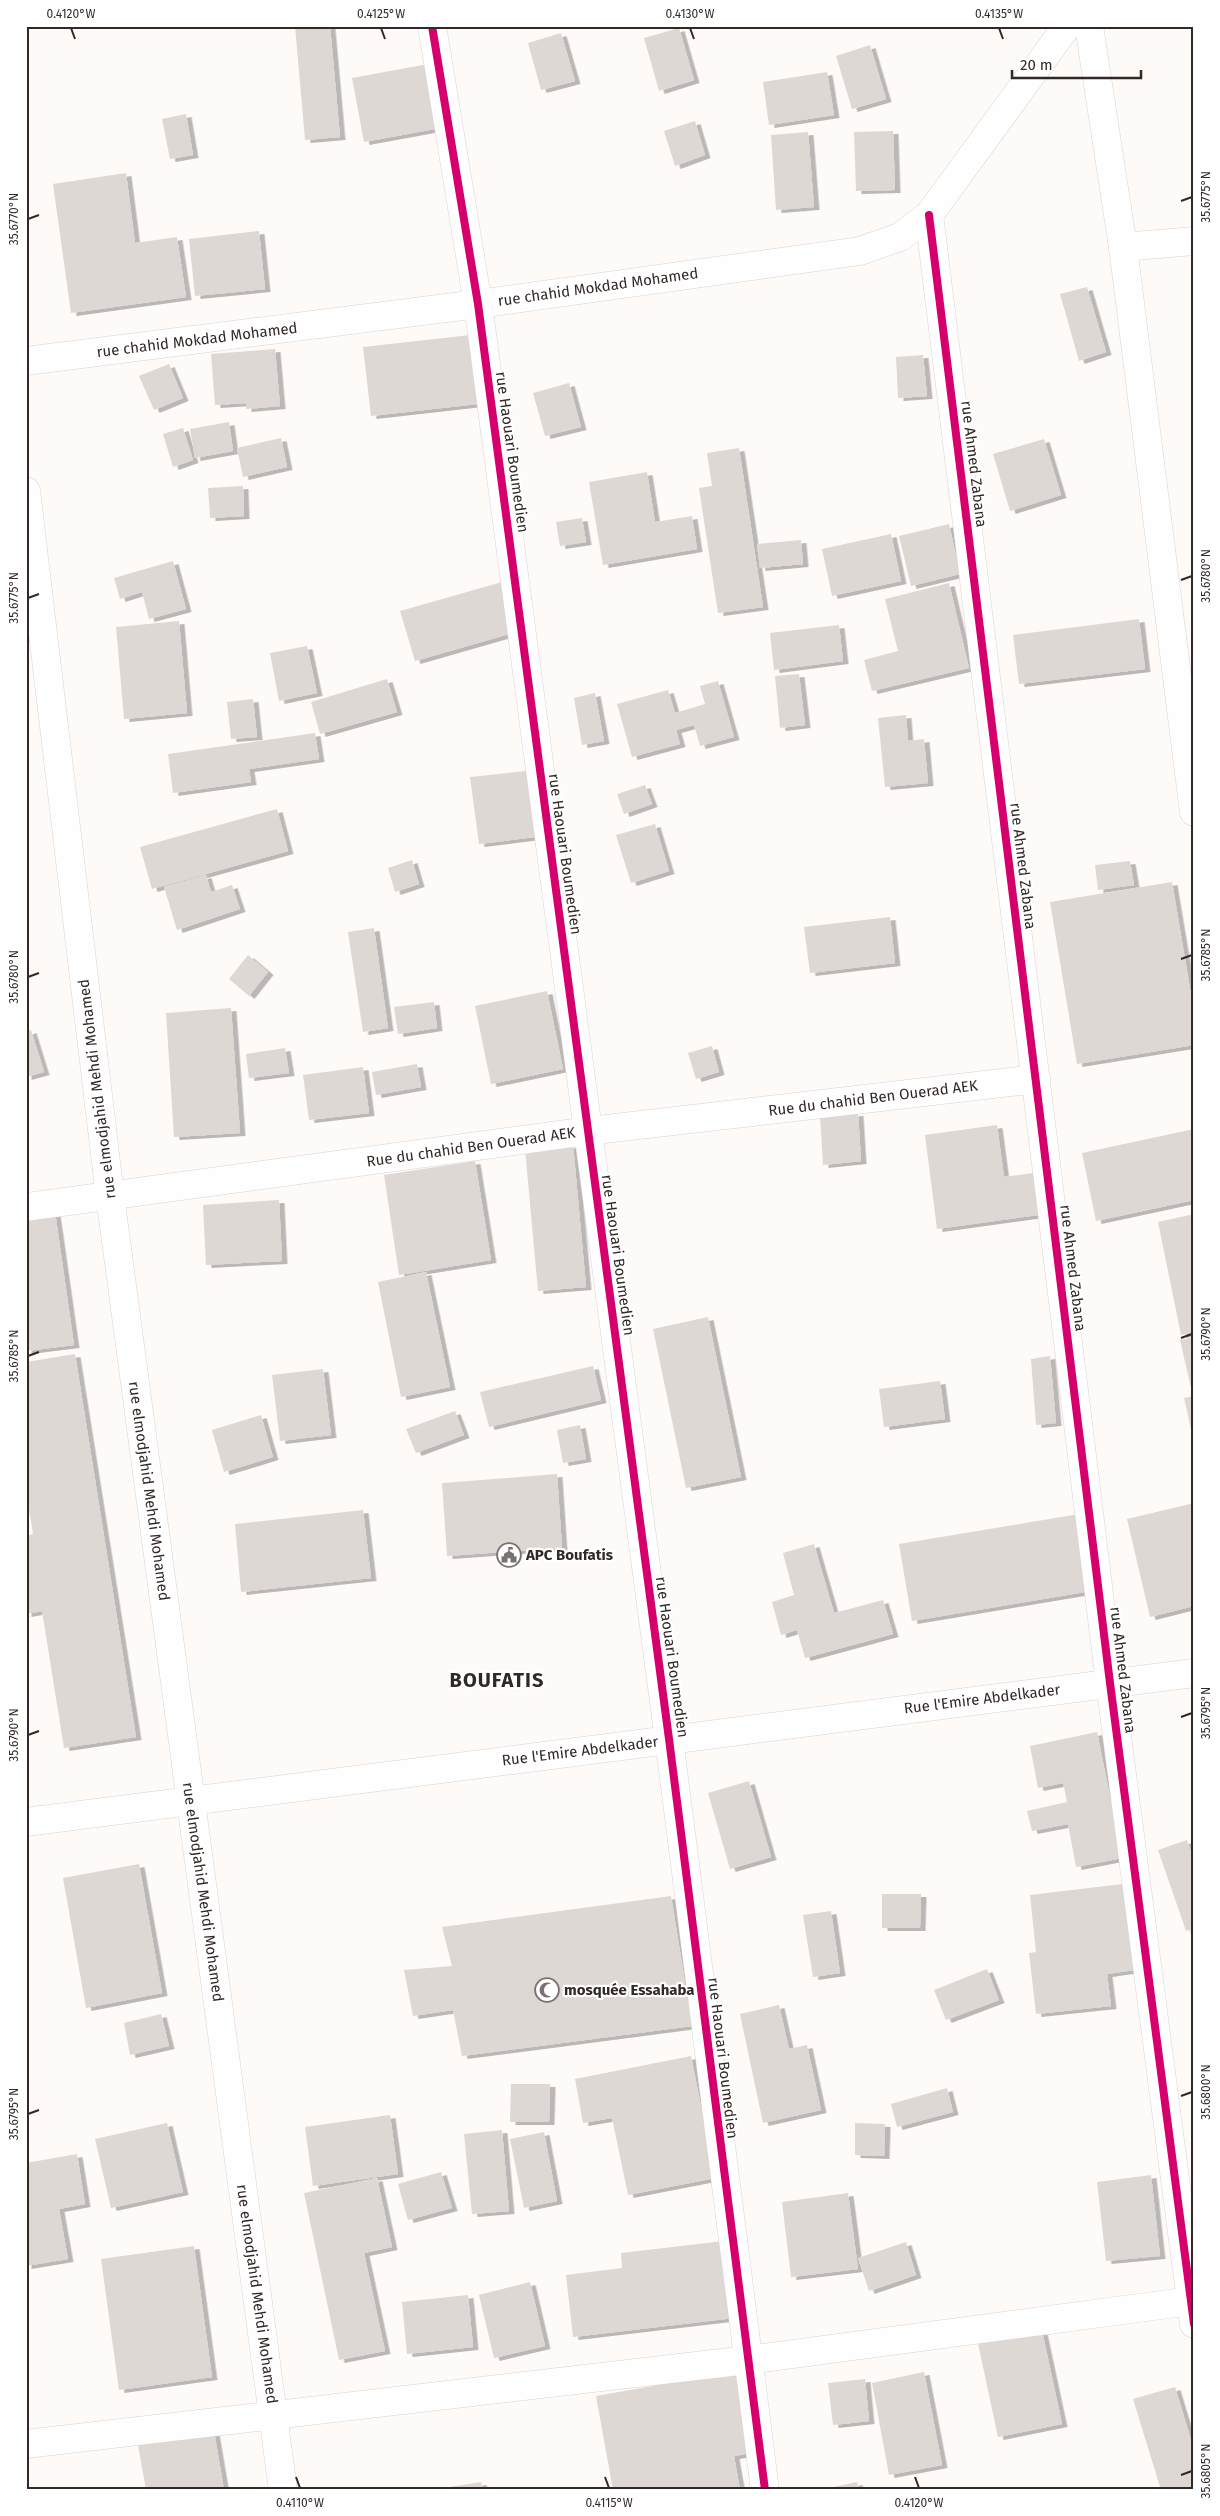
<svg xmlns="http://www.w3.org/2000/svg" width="1220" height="2516" viewBox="0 0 1220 2516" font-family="'Fira Sans',sans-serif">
	<defs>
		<filter id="shadow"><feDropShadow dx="5.5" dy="3" stdDeviation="0" flood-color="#0004"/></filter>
	</defs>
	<rect width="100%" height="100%" fill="#fdfaf8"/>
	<g fill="#ded8d5" filter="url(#shadow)">
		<polygon points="295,26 330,26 340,137 305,140"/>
		<polygon points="679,28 694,80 659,91 644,38"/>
		<polygon points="561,33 575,81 541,90 528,43"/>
		<polygon points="870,45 886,99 852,109 836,56"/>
		<polygon points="428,64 440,128 364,142 352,78"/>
		<polygon points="827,72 834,115 769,125 763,82"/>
		<polygon points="186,114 193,155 170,159 162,119"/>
		<polygon points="695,121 705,155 675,166 664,131"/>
		<polygon points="893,131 895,190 856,191 854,132"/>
		<polygon points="808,132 814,207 776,210 771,135"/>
		<polygon points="126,173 135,243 177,237 186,297 71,313 53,184"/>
		<polygon points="259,231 265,289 195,296 189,239"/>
		<polygon points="1087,287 1106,352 1079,361 1060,294"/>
		<polygon points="479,334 486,403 371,416 363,347"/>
		<polygon points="275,349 280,406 246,409 246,403 215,405 211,354"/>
		<polygon points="923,355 927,396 898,398 896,357"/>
		<polygon points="169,364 183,398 154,410 139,376"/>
		<polygon points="569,383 581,427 545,436 533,393"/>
		<polygon points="229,422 233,451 195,458 190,429"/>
		<polygon points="183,428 193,460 173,467 163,434"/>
		<polygon points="281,438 287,467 243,477 237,448"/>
		<polygon points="1044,439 1061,495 1010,511 993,454"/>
		<polygon points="739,448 763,607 718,613 699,488 712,486 707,453"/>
		<polygon points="647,472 655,522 692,516 697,549 603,565 589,482"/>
		<polygon points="243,486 244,516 210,518 208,488"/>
		<polygon points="582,518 586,542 560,546 556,522"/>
		<polygon points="949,524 960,574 911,586 899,536"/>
		<polygon points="891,534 901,581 832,596 822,549"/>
		<polygon points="801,540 803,564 760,568 757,544"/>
		<polygon points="173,561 186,609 149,619 142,592 120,599 114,578"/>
		<polygon points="502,582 516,632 415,661 400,611"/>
		<polygon points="949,583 969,668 872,691 864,660 898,651 885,599"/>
		<polygon points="1139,619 1145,669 1019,684 1013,635"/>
		<polygon points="179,621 187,713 124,719 116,627"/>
		<polygon points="839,625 843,661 774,670 770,633"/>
		<polygon points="307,646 317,693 279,701 270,653"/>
		<polygon points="799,674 805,725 780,728 775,676"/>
		<polygon points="387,679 397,712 320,734 311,702"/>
		<polygon points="718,681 734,737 700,746 694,725 676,730 680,744 632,757 617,704 668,690 675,713 705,704 700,686"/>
		<polygon points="595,693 604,741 582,745 574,698"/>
		<polygon points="253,699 257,737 231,739 227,702"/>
		<polygon points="906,715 908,741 924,739 928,783 885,787 878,718"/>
		<polygon points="315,733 319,759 249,769 251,782 173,793 168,754"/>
		<polygon points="535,770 543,836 479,844 470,777"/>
		<polygon points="645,785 652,804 624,814 617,794"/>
		<polygon points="277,809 288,851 152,889 140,847"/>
		<polygon points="655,824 669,871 631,883 616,835"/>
		<polygon points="412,860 419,884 395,892 388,868"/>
		<polygon points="1130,861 1134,885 1098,890 1095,865"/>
		<polygon points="206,875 211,892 232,885 240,909 177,930 164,887"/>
		<polygon points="1172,882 1194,1013 1194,1045 1077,1064 1050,902"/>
		<polygon points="890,917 895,963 810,973 804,927"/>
		<polygon points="374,928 388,1028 363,1032 348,932"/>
		<polygon points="248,955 268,972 249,996 229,979"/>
		<polygon points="547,991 563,1069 491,1084 475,1006"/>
		<polygon points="434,1002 437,1028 398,1034 394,1007"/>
		<polygon points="231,1008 240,1133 174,1137 166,1013"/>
		<polygon points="31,1030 44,1072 26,1077 26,1032"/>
		<polygon points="712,1046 719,1072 696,1079 688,1053"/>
		<polygon points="285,1048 289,1073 249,1078 246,1054"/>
		<polygon points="417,1064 421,1087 376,1095 372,1072"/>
		<polygon points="363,1067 369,1113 309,1120 303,1075"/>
		<polygon points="858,1113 861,1161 823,1165 820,1116"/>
		<polygon points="997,1125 1004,1177 1033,1173 1038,1215 937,1229 925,1135"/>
		<polygon points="1194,1129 1194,1200 1096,1221 1082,1153"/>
		<polygon points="573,1145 586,1287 538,1291 525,1149"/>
		<polygon points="475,1161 491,1260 399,1275 384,1175"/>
		<polygon points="279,1200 282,1261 206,1265 203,1205"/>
		<polygon points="55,1212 74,1345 26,1351 26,1216"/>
		<polygon points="1194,1214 1194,1332 1181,1335 1158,1222"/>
		<polygon points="426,1272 450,1387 401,1397 378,1282"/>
		<polygon points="708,1317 741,1477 686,1488 653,1329"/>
		<polygon points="1194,1337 1194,1387 1191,1388 1180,1340"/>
		<polygon points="75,1354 136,1737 64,1748 42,1611 26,1614 26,1536 33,1534 26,1491 26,1362"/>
		<polygon points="1050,1356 1056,1423 1036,1425 1031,1359"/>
		<polygon points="593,1366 601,1400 489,1427 480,1392"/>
		<polygon points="323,1369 331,1435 280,1441 272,1375"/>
		<polygon points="940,1381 945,1419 884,1427 879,1389"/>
		<polygon points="1194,1396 1194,1438 1193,1438 1184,1398"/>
		<polygon points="455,1411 464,1435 416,1453 406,1429"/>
		<polygon points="261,1415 273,1457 224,1472 212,1430"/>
		<polygon points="580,1425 586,1459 563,1463 557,1430"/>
		<polygon points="557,1474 562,1548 447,1556 442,1483"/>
		<polygon points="1194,1503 1194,1606 1150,1617 1127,1519"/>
		<polygon points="363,1510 371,1578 241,1592 235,1524"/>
		<polygon points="1079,1514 1091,1591 912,1621 899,1544"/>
		<polygon points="814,1544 834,1613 883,1600 893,1634 805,1658 797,1630 781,1635 772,1602 794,1595 783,1553"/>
		<polygon points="1097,1732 1122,1858 1076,1867 1068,1824 1032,1831 1027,1811 1067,1802 1063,1783 1038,1788 1030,1746"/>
		<polygon points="749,1781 771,1857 730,1869 708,1793"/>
		<polygon points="1187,1840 1194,1861 1194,1928 1186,1931 1158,1850"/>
		<polygon points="139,1864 162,1993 86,2008 63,1878"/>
		<polygon points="1131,1883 1141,1969 1107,1974 1111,2006 1036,2014 1029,1953 1036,1952 1030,1895"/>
		<polygon points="882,1894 921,1894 920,1928 882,1928"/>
		<polygon points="671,1896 692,2026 462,2056 453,2010 413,2016 404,1970 452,1966 442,1927"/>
		<polygon points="831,1911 840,1973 813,1977 803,1915"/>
		<polygon points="987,1969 999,2000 946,2020 934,1990"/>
		<polygon points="779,2005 789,2049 807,2045 821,2110 763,2123 740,2014"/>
		<polygon points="161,2014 169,2046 130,2055 124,2023"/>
		<polygon points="691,2056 715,2178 628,2195 612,2118 583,2123 575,2079"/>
		<polygon points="511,2084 550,2084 549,2122 510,2122"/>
		<polygon points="947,2088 953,2112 897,2127 891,2104"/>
		<polygon points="390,2115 398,2174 313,2186 305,2127"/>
		<polygon points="167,2123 183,2192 111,2208 95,2139"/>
		<polygon points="855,2123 885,2124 884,2156 855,2155"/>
		<polygon points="502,2130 509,2211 472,2214 464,2134"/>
		<polygon points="544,2132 557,2201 524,2208 510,2139"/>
		<polygon points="77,2154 85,2204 59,2209 68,2259 26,2266 26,2163"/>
		<polygon points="441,2172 452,2208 408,2220 398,2184"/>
		<polygon points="1151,2175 1160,2256 1106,2261 1097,2182"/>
		<polygon points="377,2178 392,2247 364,2253 385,2351 339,2360 304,2193"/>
		<polygon points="848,2193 858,2269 791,2277 782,2202"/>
		<polygon points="724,2241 734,2318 573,2337 566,2275 622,2268 621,2253"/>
		<polygon points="906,2242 916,2275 869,2291 858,2258"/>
		<polygon points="194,2246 212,2377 119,2390 101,2259"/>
		<polygon points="530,2282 545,2346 494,2358 479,2295"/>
		<polygon points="468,2295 473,2347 407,2354 402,2302"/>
		<polygon points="1041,2326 1062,2424 998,2437 977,2339"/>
		<polygon points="737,2371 751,2453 734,2456 740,2490 636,2490 636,2487 613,2490 596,2396"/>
		<polygon points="924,2372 942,2465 889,2475 872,2383"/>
		<polygon points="865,2379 869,2421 833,2425 828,2383"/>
		<polygon points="1175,2387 1194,2450 1194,2490 1161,2490 1133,2399"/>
		<polygon points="214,2431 224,2490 146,2490 138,2445"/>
		<polygon points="481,2482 483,2490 437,2490 437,2489"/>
		<polygon points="857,2482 859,2490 825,2490 824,2489"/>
	</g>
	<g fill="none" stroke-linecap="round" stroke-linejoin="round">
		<g stroke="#d9d3d0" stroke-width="29">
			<g id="minor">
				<polyline points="432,26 478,304 669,1739 765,2490"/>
				<polyline points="1089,26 1123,247 1194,812"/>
				<polyline points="929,215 1110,1683 1194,2324"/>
				<polyline points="1123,247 1194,241"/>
				<polyline points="26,361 478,304 860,251 900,237 929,215 1067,26"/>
				<polyline points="26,1207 588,1131 1036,1079"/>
				<polyline points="26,2444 748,2360 1191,2301"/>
			</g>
		</g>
		<g stroke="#d9d3d0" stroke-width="29">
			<g id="secondary">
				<polyline points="26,491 110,1196 283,2490"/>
				<polyline points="26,1822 1194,1673"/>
			</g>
		</g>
		<use href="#minor" stroke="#fffefe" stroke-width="28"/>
		<use href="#secondary" stroke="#fffefe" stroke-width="28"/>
		<g stroke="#fff" stroke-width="11">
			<g id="cycleway">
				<polyline points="432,26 478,304 669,1739 765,2490"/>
				<polyline points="929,215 1110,1683 1194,2324"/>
			</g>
		</g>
		<use href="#cycleway" stroke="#d6006c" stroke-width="8"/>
	</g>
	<path fill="none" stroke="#322926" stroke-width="2" d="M71 28 75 39M381 28 385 39M690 28 694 39M999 28 1003 39M1181 201 1192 197M28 219 39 215M1181 580 1192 576M28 598 39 594M1181 959 1192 955M28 977 39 973M1181 1338 1192 1334M28 1356 39 1352M1181 1717 1192 1713M28 1735 39 1731M1181 2096 1192 2092M28 2114 39 2110M1181 2475 1192 2471M296 2477 300 2488M605 2477 609 2488M915 2477 919 2488"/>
	<defs>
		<g id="civic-ring" transform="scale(1.25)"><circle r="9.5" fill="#fff" stroke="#797270" stroke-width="1.5"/><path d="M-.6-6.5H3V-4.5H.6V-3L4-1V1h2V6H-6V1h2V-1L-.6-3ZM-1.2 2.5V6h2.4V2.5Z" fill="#797270"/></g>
		<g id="mosque-ring" transform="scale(1.25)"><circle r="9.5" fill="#fff" stroke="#797270" stroke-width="1.5"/><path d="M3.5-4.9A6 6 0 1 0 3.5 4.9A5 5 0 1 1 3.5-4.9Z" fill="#797270"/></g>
	</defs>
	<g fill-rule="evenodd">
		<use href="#civic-ring" x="509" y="1555"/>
		<use href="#mosque-ring" x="547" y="1990"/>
	</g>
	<g text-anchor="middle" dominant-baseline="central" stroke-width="4.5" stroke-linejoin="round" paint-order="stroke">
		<g font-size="15" fill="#322926" stroke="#fff">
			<text transform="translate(598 287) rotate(-8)">rue chahid Mokdad Mohamed</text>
			<text transform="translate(197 340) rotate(-7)">rue chahid Mokdad Mohamed</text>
			<text transform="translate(512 452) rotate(82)">rue Haouari Boumedien</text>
			<text transform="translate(974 464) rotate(83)">rue Ahmed Zabana</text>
			<text transform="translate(565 854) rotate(82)">rue Haouari Boumedien</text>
			<text transform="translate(1023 866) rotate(83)">rue Ahmed Zabana</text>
			<text transform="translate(97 1089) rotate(-97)">rue elmodjahid Mehdi Mohamed</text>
			<text transform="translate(873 1098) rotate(-7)">Rue du chahid Ben Ouerad AEK</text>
			<text transform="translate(471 1147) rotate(-8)">Rue du chahid Ben Ouerad AEK</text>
			<text transform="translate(618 1255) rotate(82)">rue Haouari Boumedien</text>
			<text transform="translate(1073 1268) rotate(83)">rue Ahmed Zabana</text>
			<text transform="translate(149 1491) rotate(82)">rue elmodjahid Mehdi Mohamed</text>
			<text transform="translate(672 1657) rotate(82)">rue Haouari Boumedien</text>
			<text transform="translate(1123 1670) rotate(83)">rue Ahmed Zabana</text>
			<text transform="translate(982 1699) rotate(-7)">Rue l'Emire Abdelkader</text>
			<text transform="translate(580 1751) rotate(-7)">Rue l'Emire Abdelkader</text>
			<text transform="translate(203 1892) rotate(82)">rue elmodjahid Mehdi Mohamed</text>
			<text transform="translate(723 2058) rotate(83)">rue Haouari Boumedien</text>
			<text transform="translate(257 2294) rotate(82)">rue elmodjahid Mehdi Mohamed</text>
		</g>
		<g font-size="15" font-weight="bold" fill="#322926" stroke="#fff" text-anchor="start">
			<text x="526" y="1555">APC Boufatis</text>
			<text x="564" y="1990">mosquée Essahaba</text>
		</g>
		<g font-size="20" font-weight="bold" letter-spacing="1" fill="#322926" stroke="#fff">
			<text x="497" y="1680">BOUFATIS</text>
		</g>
	</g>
	<rect width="1220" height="2516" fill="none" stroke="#ffffff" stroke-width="55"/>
	<path d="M1012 70v8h129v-8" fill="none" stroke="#322926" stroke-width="2.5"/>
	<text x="1020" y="70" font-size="15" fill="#322926" stroke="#ffffff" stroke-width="4" paint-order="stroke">20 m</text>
	<rect x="28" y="28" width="1164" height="2460" fill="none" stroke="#322926" stroke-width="2"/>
	<g font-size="12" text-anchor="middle" fill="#322926">
		<text x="71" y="18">0.4120°W</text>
		<text x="381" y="18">0.4125°W</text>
		<text x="690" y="18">0.4130°W</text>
		<text x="999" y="18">0.4135°W</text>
		<text transform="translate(1206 197) rotate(-90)" y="4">35.6775°N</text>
		<text transform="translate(14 219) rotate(-90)" y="4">35.6770°N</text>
		<text transform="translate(1206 576) rotate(-90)" y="4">35.6780°N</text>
		<text transform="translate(14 598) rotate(-90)" y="4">35.6775°N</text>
		<text transform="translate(1206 955) rotate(-90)" y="4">35.6785°N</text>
		<text transform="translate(14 977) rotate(-90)" y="4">35.6780°N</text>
		<text transform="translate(1206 1334) rotate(-90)" y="4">35.6790°N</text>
		<text transform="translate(14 1356) rotate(-90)" y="4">35.6785°N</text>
		<text transform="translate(1206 1713) rotate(-90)" y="4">35.6795°N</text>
		<text transform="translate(14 1735) rotate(-90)" y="4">35.6790°N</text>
		<text transform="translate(1206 2092) rotate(-90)" y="4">35.6800°N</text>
		<text transform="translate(14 2114) rotate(-90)" y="4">35.6795°N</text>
		<text transform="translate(1206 2471) rotate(-90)" y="4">35.6805°N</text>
		<text x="300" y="2507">0.4110°W</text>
		<text x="609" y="2507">0.4115°W</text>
		<text x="919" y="2507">0.4120°W</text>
	</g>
</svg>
